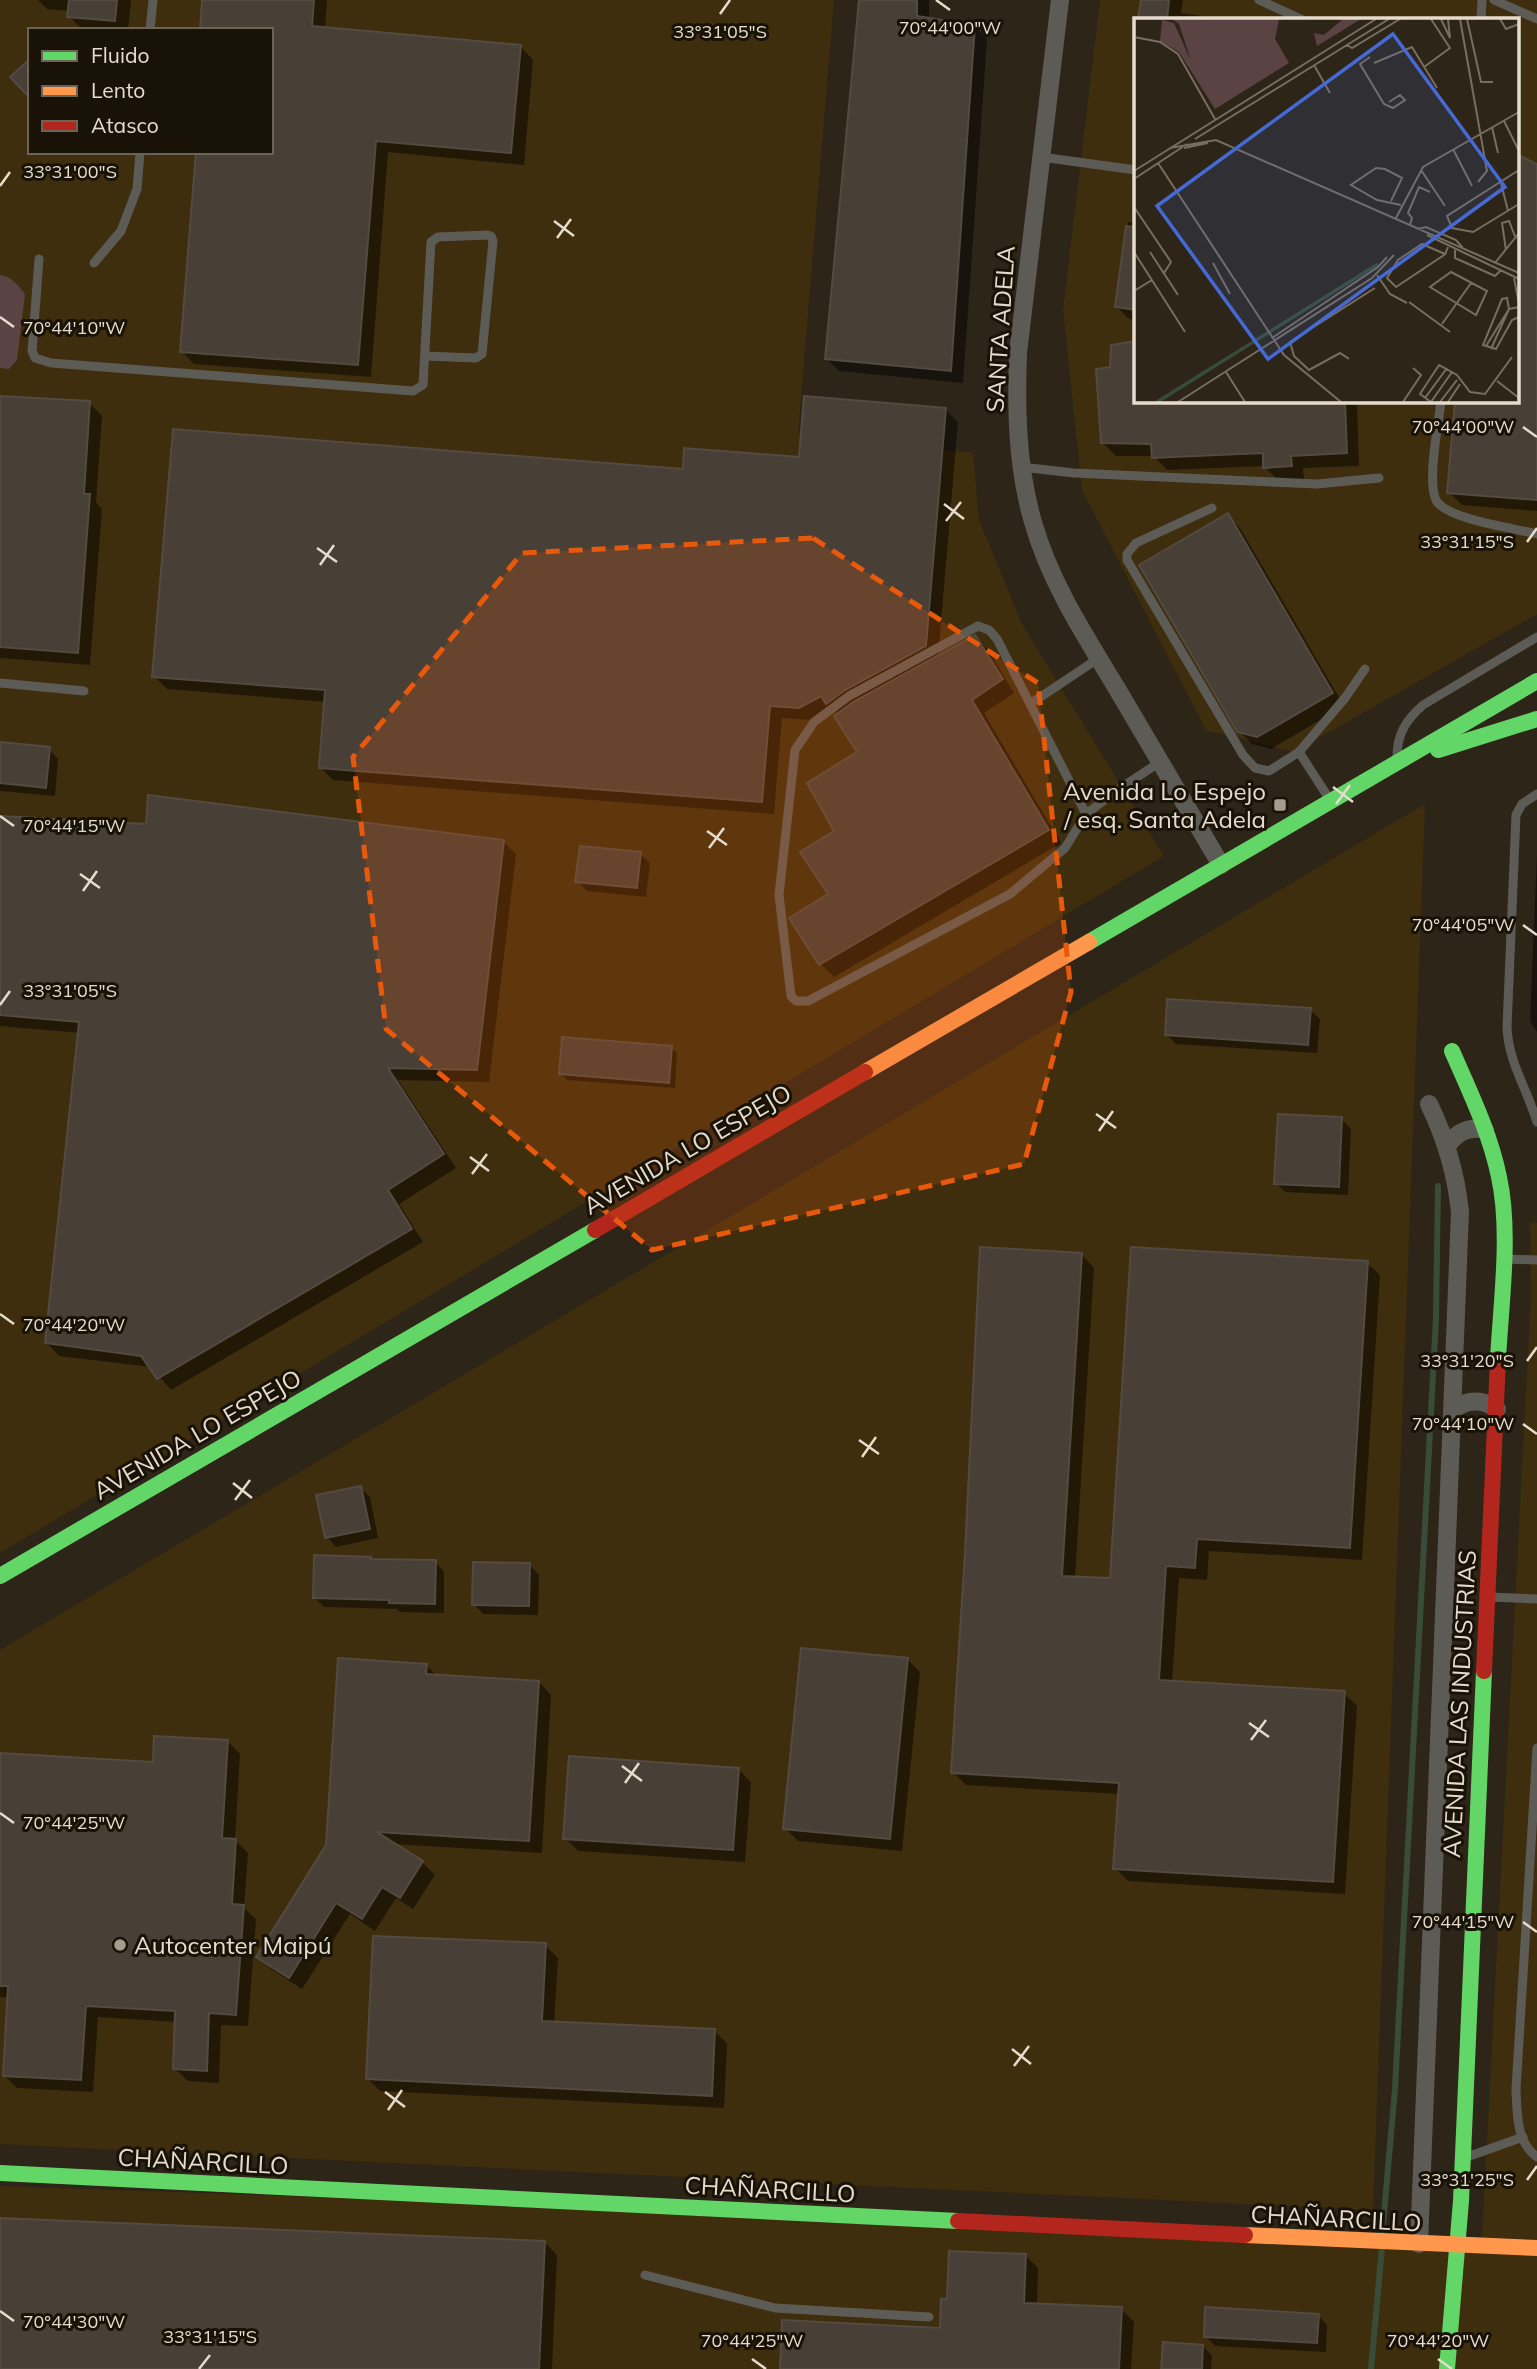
<svg xmlns="http://www.w3.org/2000/svg" width="1537" height="2369" viewBox="0 0 1537 2369" font-family="Mulish,sans-serif">
	<rect width="100%" height="100%" fill="#2d2517"/>
	<g fill="#3f2e0d" fill-rule="evenodd">
		<path d="M0 0H834L798 433 973 453 979 520 1022 624 1164 856 0 1553ZM30 30H271V152H30Z"/>
		<path d="M1100 0H1537V614L1294 752 1206 730 1082 490 1063 310ZM1136 19H1518V401H1136Z"/>
		<polygon points="1425,804 1373,2210 0,2144 0,1650"/>
		<polygon points="1530,1222 1537,1223 1537,2369 0,2369 0,2186 1482,2238 1531,1296"/>
	</g>
	<path fill="#5b4344" d="M0 275C12 277 18 285 25 294L17 360 9 369 0 368Z"/>
	<g fill="#0007">
		<polygon points="38,0 131,0 128,30 82,29 69,16 70,11 47,9"/>
		<polygon points="204,0 327,0 325,29 521,47 533,60 524,165 388,152 371,377 194,364 181,351 271,152 271,30"/>
		<polygon points="860,0 929,0 929,20 974,26 987,39 963,383 839,371 826,358"/>
		<polygon points="1142,0 1183,0 1181,13 1221,19 1140,19"/>
		<polygon points="1518,157 1537,166 1537,511 1462,505 1449,492 1457,401 1518,401"/>
		<polygon points="1128,222 1136,223 1136,320 1129,319 1116,306"/>
		<polygon points="1136,343 1136,401 1357,401 1359,466 1303,468 1304,479 1278,480 1264,466 1167,470 1154,456 1116,456 1103,443 1112,368 1112,346"/>
		<polygon points="0,398 89,403 102,416 96,502 102,509 90,665 0,658"/>
		<polygon points="945,409 958,422 938,658 975,638 988,650 1014,693 984,713 1061,843 834,977 821,964 836,832 860,753 839,714 833,708 812,720 782,718 774,814 333,780 320,767 326,702 167,689 154,676 684,471 801,459"/>
		<polygon points="1228,515 1240,528 1344,706 1271,749 1252,744 1239,731"/>
		<polygon points="0,744 49,749 58,759 55,796 0,791"/>
		<polygon points="0,818 504,842 516,854 489,1082 398,1080 456,1168 399,1204 423,1242 171,1390 151,1367 59,1356 47,1343 80,1033 0,1026"/>
		<polygon points="640,854 650,863 646,897 587,891 577,881"/>
		<polygon points="1537,855 1537,1032 1530,1021"/>
		<polygon points="1310,1010 1320,1019 1317,1053 1176,1044 1167,1035"/>
		<polygon points="671,1047 677,1053 675,1088 567,1080 561,1074"/>
		<polygon points="1341,1119 1351,1129 1348,1195 1285,1192 1276,1183"/>
		<polygon points="1082,1255 1094,1268 1075,1578 1111,1580 1367,1263 1380,1275 1362,1560 1209,1551 1207,1580 1179,1578 1172,1682 1344,1693 1357,1706 1345,1894 1128,1881 1115,1868 1120,1794 966,1785 953,1772"/>
		<polygon points="360,1488 370,1497 378,1538 336,1547 327,1537"/>
		<polygon points="371,1559 373,1561 435,1562 444,1571 444,1613 400,1612 397,1609 324,1607 315,1598"/>
		<polygon points="530,1565 539,1575 538,1615 483,1614 474,1604"/>
		<polygon points="907,1659 920,1672 902,1851 798,1841 785,1828"/>
		<polygon points="427,1666 437,1676 539,1682 551,1695 542,1853 393,1844 422,1862 435,1875 413,1909 396,1898 375,1931 350,1914 302,1989 271,1969 258,1956 328,1846"/>
		<polygon points="228,1742 240,1754 235,1840 248,1853 244,1908 256,1919 248,2026 221,2025 219,2083 188,2081 175,2069 177,2022 98,2017 93,2092 17,2088 4,2075 9,1998 0,1997 0,1755 154,1764"/>
		<polygon points="738,1769 751,1782 745,1862 578,1851 565,1838"/>
		<polygon points="545,1945 558,1958 554,2024 715,2031 727,2044 724,2108 380,2091 367,2078"/>
		<polygon points="0,2220 544,2242 557,2255 552,2369 0,2369"/>
		<polygon points="1026,2256 1038,2268 1037,2305 1121,2309 1134,2322 1131,2369 781,2369 942,2330 948,2301"/>
		<polygon points="1318,2315 1327,2325 1326,2352 1215,2346 1206,2337"/>
		<polygon points="1203,2346 1212,2356 1211,2369 1163,2369"/>
	</g>
	<g fill="none" stroke-linecap="round" stroke-linejoin="round">
		<g stroke="#394c3a" stroke-width="6">
			<polyline points="1382,2236 1395,2089 1436,1318 1438,1186"/>
			<polyline points="1371,2369 1382,2247"/>
		</g>
	</g>
	<g fill="#483f36" stroke="#534a41" stroke-width="2">
		<polygon points="69,0 117,0 115,21 67,17"/>
		<polygon points="202,0 314,0 312,26 521,45 511,153 376,141 358,365 180,352 196,152 271,152 271,30 200,30"/>
		<polygon points="859,0 917,0 917,16 975,25 951,371 825,359"/>
		<polygon points="1141,0 1169,0 1167,19 1138,19"/>
		<polygon points="30,59 30,98 10,77"/>
		<polygon points="1518,155 1537,164 1537,500 1447,493 1455,401 1518,401"/>
		<polygon points="1126,226 1136,227 1136,310 1115,307"/>
		<polygon points="1136,341 1136,401 1345,401 1347,453 1291,456 1292,466 1263,468 1263,453 1152,458 1151,444 1101,443 1096,369 1110,367 1111,345"/>
		<polygon points="0,396 90,401 84,494 90,494 78,653 0,647"/>
		<polygon points="804,396 946,408 926,646 845,690 826,704 821,696 799,708 770,706 762,802 319,768 325,690 152,677 173,429 683,469 684,448 799,457"/>
		<polygon points="1228,513 1333,693 1257,737 1237,732 1139,565"/>
		<polygon points="975,635 1003,679 972,700 1049,830 819,965 789,918 828,894 800,852 834,831 807,783 857,752 834,716 853,702"/>
		<polygon points="0,742 50,747 46,788 0,783"/>
		<polygon points="148,795 504,840 477,1070 388,1068 444,1154 388,1190 412,1229 157,1379 141,1356 45,1343 79,1022 0,1015 0,816 146,824"/>
		<polygon points="580,846 641,852 637,888 575,882"/>
		<polygon points="1167,999 1311,1008 1308,1045 1165,1035"/>
		<polygon points="562,1037 672,1046 669,1083 559,1074"/>
		<polygon points="1278,1114 1342,1117 1339,1187 1274,1184"/>
		<polygon points="980,1247 1082,1253 1062,1576 1110,1578 1131,1247 1368,1261 1350,1548 1197,1539 1195,1568 1166,1566 1159,1680 1345,1691 1333,1882 1113,1869 1119,1783 951,1773 965,1553"/>
		<polygon points="361,1486 370,1529 325,1538 316,1495"/>
		<polygon points="314,1555 371,1557 371,1559 436,1560 435,1604 389,1603 389,1600 313,1598"/>
		<polygon points="473,1562 530,1563 529,1606 472,1605"/>
		<polygon points="801,1648 908,1658 890,1839 783,1829"/>
		<polygon points="338,1658 427,1664 426,1674 539,1681 529,1841 377,1832 423,1861 400,1898 382,1887 362,1919 336,1903 289,1978 256,1957 326,1845"/>
		<polygon points="154,1736 228,1740 222,1838 236,1839 232,1904 244,1905 236,2015 209,2013 207,2071 173,2069 175,2011 86,2006 81,2080 3,2076 8,1986 0,1986 0,1753 153,1762"/>
		<polygon points="569,1756 739,1768 733,1850 563,1839"/>
		<polygon points="373,1936 546,1943 542,2021 715,2029 712,2096 366,2079"/>
		<polygon points="0,2218 545,2241 539,2369 0,2369"/>
		<polygon points="949,2251 1026,2254 1024,2303 1122,2307 1119,2369 780,2369 782,2320 940,2328 941,2299 947,2299"/>
		<polygon points="1205,2307 1319,2314 1317,2343 1204,2337"/>
		<polygon points="1163,2342 1203,2345 1202,2369 1161,2369"/>
	</g>
	<g fill="none" stroke-linecap="round" stroke-linejoin="round">
		<g stroke="#5d5b56" stroke-width="9">
			<polyline points="1259,0 1301,19"/>
			<polyline points="1494,0 1537,19"/>
			<polyline points="1481,19 1482,0"/>
			<polyline points="150,30 153,0"/>
			<polyline points="1041,157 1136,170"/>
			<polyline points="39,259 32,351 35,358 51,363 413,391 423,385 431,242 438,237 487,235 491,236 493,241 482,354 476,358 425,356"/>
			<polyline points="94,263 121,231 137,189 140,152"/>
			<path d="M1441 401C1439 422 1425 488 1438 503 1453 520 1513 528 1537 534"/>
			<polyline points="1021,467 1074,473 1317,484 1379,478"/>
			<polyline points="1212,508 1136,543 1127,554 1127,560 1243,755 1255,768 1269,771 1299,752 1330,800"/>
			<polyline points="0,683 84,691"/>
			<polyline points="1030,704 1099,658"/>
			<polyline points="1299,752 1345,698 1365,669"/>
			<path d="M1397 757C1397 734 1406 720 1423 705L1537 637"/>
			<path d="M1537 794 1522 804 1516 815 1507 1027C1508 1061 1527 1089 1537 1122"/>
			<polyline points="1086,814 997,639 989,630 978,626 849,696 814,722 795,750 779,895 791,996 796,1001 808,1001 1010,894 1065,848 1086,814 1119,789 1160,762"/>
			<polyline points="1505,1259 1537,1260"/>
			<polyline points="1490,1597 1537,1599"/>
			<path d="M1537 1748 1516 2089C1517 2113 1516 2142 1537 2157"/>
			<polyline points="1464,2158 1523,2137"/>
			<polyline points="645,2275 775,2308 929,2317"/>
		</g>
		<g stroke="#5d5b56" stroke-width="18">
			<path d="M1060 0 1018 353C1016 410 1017 467 1033 522 1050 582 1084 634 1116 687 1151 746 1186 805 1221 865"/>
			<path d="M1447 1146C1457 1132 1469 1126 1485 1130"/>
			<path d="M1454 1409C1468 1399 1483 1399 1497 1409"/>
			<path d="M1419 2244 1460 1212C1456 1173 1446 1139 1429 1104"/>
		</g>
		<g stroke="#63d668" stroke-width="16">
			<polyline points="1438,750 1537,719"/>
			<polyline points="1089,942 1537,681"/>
			<path d="M1452 1051C1470 1092 1490 1133 1499 1177 1511 1232 1501 1302 1498 1359"/>
			<polyline points="0,1576 595,1230"/>
			<polyline points="0,2173 958,2221"/>
			<polyline points="1447,2369 1461,2201 1484,1671"/>
		</g>
		<g stroke="#ff974d" stroke-width="16">
			<polyline points="865,1072 1089,942"/>
			<polyline points="1245,2235 1537,2248"/>
		</g>
		<g stroke="#b3261e" stroke-width="16">
			<polyline points="595,1230 865,1072"/>
			<polyline points="1484,1671 1498,1359"/>
			<polyline points="958,2221 1245,2235"/>
		</g>
	</g>
	<path fill="#e8590c" fill-opacity="0.2" stroke="#e8590c" stroke-width="5" stroke-dasharray="14 9" stroke-linejoin="round" d="M813 538 1038 683 1071 992 1024 1164 652 1250 386 1029 353 757 522 553Z"/>
	<path fill="none" stroke="#e6dccd" stroke-width="2.5" d="M936 0 950 10M720 14 730 0M0 186 10 172M554 221 574 236M557 238 571 219M0 317 14 327M1523 427 1537 437M944 504 964 519M946 521 961 502M1527 542 1537 528M317 548 337 562M320 565 334 545M1333 787 1353 802M1336 804 1350 785M0 816 14 826M707 831 727 845M709 848 724 828M80 874 100 888M83 891 97 871M1523 925 1537 935M0 1005 10 991M1096 1114 1116 1128M1099 1131 1113 1111M470 1157 489 1171M472 1174 487 1154M0 1314 14 1324M1527 1361 1537 1347M1523 1424 1537 1434M859 1440 879 1454M862 1457 876 1437M233 1483 252 1498M235 1500 250 1480M1249 1723 1269 1737M1251 1740 1266 1720M622 1766 642 1781M625 1783 639 1763M0 1813 14 1823M1523 1922 1537 1932M1012 2049 1031 2064M1014 2066 1029 2046M385 2092 405 2107M388 2110 402 2090M1527 2180 1537 2166M0 2311 14 2321M752 2359 766 2369M1438 2359 1452 2369M199 2369 210 2355"/>
	<g fill="#a59c8d" stroke="#191207" stroke-width="2.5">
		<rect x="1273" y="798" width="14" height="14" rx="3.5"/>
		<circle cx="120" cy="1945" r="7"/>
	</g>
	<g text-anchor="middle" dominant-baseline="central" stroke-width="6" stroke-linejoin="round" paint-order="stroke">
		<g font-size="24" fill="#e6dccd" stroke="#191207">
			<text transform="translate(1000 329) rotate(-86)">SANTA ADELA</text>
			<text transform="translate(687 1149) rotate(-30)">AVENIDA LO ESPEJO</text>
			<text transform="translate(197 1434) rotate(-30)">AVENIDA LO ESPEJO</text>
			<text transform="translate(1459 1704) rotate(-87)">AVENIDA LAS INDUSTRIAS</text>
			<text transform="translate(203 2161) rotate(3)">CHAÑARCILLO</text>
			<text transform="translate(770 2189) rotate(3)">CHAÑARCILLO</text>
			<text transform="translate(1336 2218) rotate(3)">CHAÑARCILLO</text>
		</g>
		<g font-size="24" fill="#e6dccd" stroke="#191207" text-anchor="end">
			<text x="1266" y="791">Avenida Lo Espejo<tspan x="1266" dy="28">/ esq. Santa Adela</tspan></text>
			<text x="134" y="1945" text-anchor="start">Autocenter Maipú</text>
		</g>
	</g>
	<g transform="translate(1134 18)">
		<rect width="385" height="385" fill="#2d2517"/>
		<path d="M38 1H145L141 21 155 45 81 91 45 34 26 23 28 2 40 5 57 43 45 6ZM209 1H227L183 28 180 15 190 17Z" fill="#5b4344"/>
		<path fill="none" stroke="#394c3a" stroke-width="3.5" d="M23 384 244 246"/>
		<path fill="none" stroke="#776e60" stroke-width="2" d="M307 1 316 20 314 1M326 1 353 153 344 164M333 1 347 64H359M366 1 372 11 385 6M0 19 26 24 44 36 81 101M213 27 218 30 266 1M236 39 226 46 250 86 259 90 271 82 266 77 255 84M240 45 278 29 303 70M180 47 196 75M290 49 316 30 297 1M370 103 385 133M358 109 364 135M61 121 255 1M36 130 82 122 385 255M50 130 74 125M319 131 338 168M24 145 150 337 207 384M287 152 311 188M385 152 313 198 318 210 339 214 385 186M0 153 242 1M0 161 53 126M367 165 374 193M257 183 268 160 251 151 242 150 217 167 243 182 267 187M0 189 37 244 30 255M262 200 289 149 385 94M276 207 278 200 274 195 285 169 296 174M284 211 292 209 322 222 329 230M293 217 385 261M321 232V240L361 258 367 252M372 232 368 205 375 203 382 221M0 234 51 314M16 234 44 277M311 236 288 226 264 242 253 260 262 269 310 237 312 235V234L314 229M79 245 96 276M361 245 385 215M317 254 353 273 342 297 296 269ZM243 257 256 276 273 285M380 260 385 286M0 273 18 262M275 284 316 314M385 289 375 291 373 280 368 281 349 327 362 331 378 302 385 299M308 306 337 265M138 320 244 249 253 239M352 328 375 291 357 331M215 341 206 335 175 352 160 338 156 324 241 270M92 354 111 384M363 363 385 380M291 380 313 350M44 384 238 260 260 237M269 384 287 357 279 350M297 384 286 376 305 347 323 357 336 374 351 376 378 339M297 384 318 354M306 384 323 362M314 384 326 366"/>
		<path fill="#456ad6" fill-opacity="0.15" stroke="#456ad6" stroke-width="3.5" d="M259 16 371 169 134 341 23 188Z"/>
		<rect width="385" height="385" fill="none" stroke="#e6dccd" stroke-width="3.5"/>
	</g>
	<g font-size="18" text-anchor="middle" fill="#e6dccd" stroke="#191207" stroke-width="6" stroke-linejoin="round" paint-order="stroke">
		<text x="950" y="34">70°44'00"W</text>
		<text x="720" y="38">33°31'05"S</text>
		<text x="70" y="178">33°31'00"S</text>
		<text x="74" y="334">70°44'10"W</text>
		<text x="1463" y="433">70°44'00"W</text>
		<text x="1467" y="548">33°31'15"S</text>
		<text x="74" y="832">70°44'15"W</text>
		<text x="1463" y="931">70°44'05"W</text>
		<text x="70" y="997">33°31'05"S</text>
		<text x="74" y="1331">70°44'20"W</text>
		<text x="1467" y="1367">33°31'20"S</text>
		<text x="1463" y="1430">70°44'10"W</text>
		<text x="74" y="1829">70°44'25"W</text>
		<text x="1463" y="1928">70°44'15"W</text>
		<text x="1467" y="2186">33°31'25"S</text>
		<text x="74" y="2328">70°44'30"W</text>
		<text x="210" y="2343">33°31'15"S</text>
		<text x="752" y="2347">70°44'25"W</text>
		<text x="1438" y="2347">70°44'20"W</text>
	</g>
	<rect x="28" y="28" width="245" height="126" fill="#191207" stroke="#6b6356" stroke-width="2"/>
	<rect x="42" y="51" width="35" height="10" fill="#63d668" stroke="#6b6356" stroke-width="2"/>
	<text x="91" y="63" font-size="21" fill="#e6dccd">Fluido</text>
	<rect x="42" y="86" width="35" height="10" fill="#ff974d" stroke="#6b6356" stroke-width="2"/>
	<text x="91" y="98" font-size="21" fill="#e6dccd">Lento</text>
	<rect x="42" y="121" width="35" height="10" fill="#b3261e" stroke="#6b6356" stroke-width="2"/>
	<text x="91" y="133" font-size="21" fill="#e6dccd">Atasco</text>
</svg>
